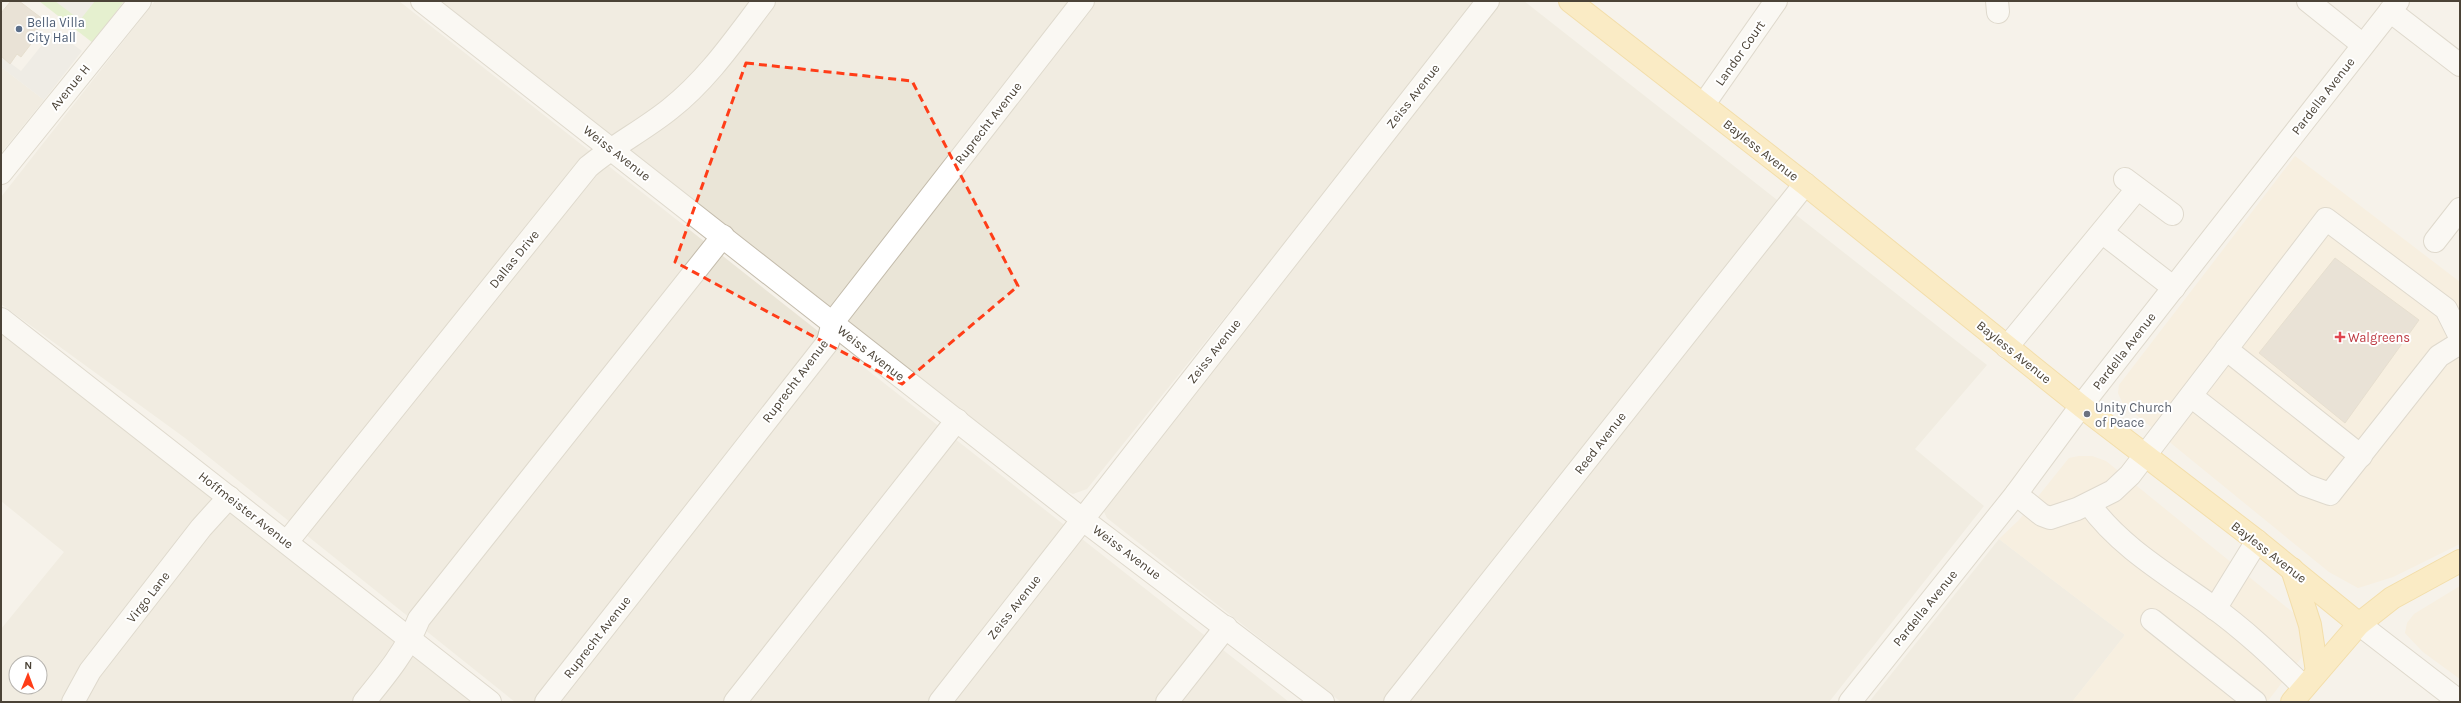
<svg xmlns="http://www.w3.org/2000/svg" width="2461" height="703" viewBox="0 0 2461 703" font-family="Karla,sans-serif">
	<rect width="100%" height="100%" fill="#f6f2ea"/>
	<g fill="#eae5d7" fill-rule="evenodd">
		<polygon points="155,1 399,1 1289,702 515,702 185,438 1,304 1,197"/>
		<polygon points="438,1 1524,1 1987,365 1915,449 1984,506 1829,702 1341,702 1107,518 1104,512 1107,502 1296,264 1278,251 1087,489 1073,494 1057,487"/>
		<polygon points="1,67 44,100 1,153"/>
		<path d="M1 332 473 702H1V629L64 552 1 501ZM16 663H40V687H16Z"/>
		<polygon points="1999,539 2125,635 2072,702 1869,702"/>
	</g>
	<g fill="#f9ead4">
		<polygon points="2295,156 2460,282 2460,544 2393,577 2358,588 2329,572 2123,404 2118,393 2119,385"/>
		<polygon points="2079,456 2092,456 2106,461 2301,619 2306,645 2301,658 2267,702 2072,702 2125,635 1999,539 2019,520 2069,458"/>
		<polygon points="2460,586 2460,679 2423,652 2405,633 2407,623 2414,614"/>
	</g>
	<polygon fill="#d1edaf" points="39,1 124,1 93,43"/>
	<g fill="#e7e5e1">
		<polygon points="55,1 95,1 80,20"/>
		<polygon points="54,30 82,51 44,100 1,67 1,56 21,71"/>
	</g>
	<g fill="#d9cfbe" stroke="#d4c7b0">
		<polygon points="11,1 19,1 44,20 31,38 34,40 21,57 17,54 10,64 1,56 1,13"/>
		<polygon points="2335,258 2419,320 2345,423 2259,353"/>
	</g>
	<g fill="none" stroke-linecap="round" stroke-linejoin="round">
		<g stroke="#c3bbab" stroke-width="24">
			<g id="minor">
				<polyline points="422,1 1082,519 1323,702"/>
				<polyline points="1997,1 1998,12"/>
				<polyline points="2308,1 2363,45"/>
				<polyline points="2390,11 2460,65"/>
				<polyline points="1704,104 1776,1"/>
				<polyline points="1,173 140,1"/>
				<polyline points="2125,179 2172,214"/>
				<polyline points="2103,233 2174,288"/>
				<polyline points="2435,241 2460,209"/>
				<polyline points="1,319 490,702"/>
				<polyline points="2007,347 2137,189"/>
				<polyline points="2226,349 2361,456"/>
				<polyline points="2191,396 2305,485 2330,494 2439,356 2460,343"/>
				<polyline points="2016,494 2042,515 2050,518 2077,509 2113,491 2130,475 2326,219 2446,309 2460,337"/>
				<path d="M2089 504C2120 547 2167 574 2210 605 2244 629 2274 658 2304 687"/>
				<path d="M287 542 588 167C614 145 644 130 670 109 708 79 735 39 764 1"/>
				<polyline points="2215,609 2257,541"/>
				<polyline points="2152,620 2255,702"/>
				<polyline points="2359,624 2460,702"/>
				<polyline points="73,702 90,671 201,528 229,497"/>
				<path d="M364 702C386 675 406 651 419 619L723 236"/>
				<polyline points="546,702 828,342 833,322 1083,1"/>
				<polyline points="735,702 957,420"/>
				<polyline points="940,702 1488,1"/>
				<polyline points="1167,702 1226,627"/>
				<polyline points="1395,702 1805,184"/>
				<polyline points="1850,702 2016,494 2081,406 2398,1"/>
			</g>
		</g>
		<g stroke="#efc55f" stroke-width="24">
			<g id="major">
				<polyline points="1570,1 1805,184 2081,406 2257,541 2359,624"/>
				<polyline points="2292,569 2310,625 2317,672"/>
				<polyline points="2292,702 2359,624 2392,598 2460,561"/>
			</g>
		</g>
		<use href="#minor" stroke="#fff" stroke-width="22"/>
		<use href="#major" stroke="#ffe39a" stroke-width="22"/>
	</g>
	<path d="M0 0H2461V703H0ZM746 63 912 81 1018 286 902 384 675 262Z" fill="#f6f2ea" fill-opacity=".55" fill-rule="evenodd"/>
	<path fill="none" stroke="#ff3d18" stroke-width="3" stroke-dasharray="8 5" stroke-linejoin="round" d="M746 63 912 81 1018 286 902 384 675 262Z"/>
	<circle fill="#5c6f8a" stroke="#fff" stroke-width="1.5" cx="19" cy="29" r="4"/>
	<path fill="#e0444e" stroke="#fff" stroke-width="1.5" d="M2338 331h4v4h4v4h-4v4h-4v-4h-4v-4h4z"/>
	<circle fill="#6b7280" stroke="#fff" stroke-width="1.5" cx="2087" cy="414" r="4"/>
	<g text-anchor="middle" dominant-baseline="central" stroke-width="4" stroke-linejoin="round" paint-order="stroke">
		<g font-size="13" fill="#4e5e75" stroke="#fff" text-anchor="start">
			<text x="27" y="22">Bella Villa<tspan x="27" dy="15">City Hall</tspan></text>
		</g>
		<g font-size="13" fill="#4b4337" stroke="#fff">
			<text transform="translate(1740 53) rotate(-55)">Landor Court</text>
			<text transform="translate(70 87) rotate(-51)">Avenue H</text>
			<text transform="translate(1413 96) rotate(-52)">Zeiss Avenue</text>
			<text transform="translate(2323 96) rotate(-52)">Pardella Avenue</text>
			<text transform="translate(988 123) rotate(-52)">Ruprecht Avenue</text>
			<text transform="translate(1761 150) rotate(38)">Bayless Avenue</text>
			<text transform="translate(617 153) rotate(38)">Weiss Avenue</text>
			<text transform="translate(514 259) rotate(-51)">Dallas Drive</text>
			<text transform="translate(1214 351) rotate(-52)">Zeiss Avenue</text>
			<text transform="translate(2124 351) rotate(-52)">Pardella Avenue</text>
			<text transform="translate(2014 352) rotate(39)">Bayless Avenue</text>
			<text transform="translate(871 353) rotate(38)">Weiss Avenue</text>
			<text transform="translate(795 381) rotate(-53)">Ruprecht Avenue</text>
			<text transform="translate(1600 443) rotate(-52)">Reed Avenue</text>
			<text transform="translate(246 510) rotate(38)">Hoffmeister Avenue</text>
			<text transform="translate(1127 552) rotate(37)">Weiss Avenue</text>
			<text transform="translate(2269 552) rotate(38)">Bayless Avenue</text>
			<text transform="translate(148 597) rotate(-52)">Virgo Lane</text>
			<text transform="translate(1014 607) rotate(-52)">Zeiss Avenue</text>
			<text transform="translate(1925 608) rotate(-51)">Pardella Avenue</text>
			<text transform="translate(597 637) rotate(-52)">Ruprecht Avenue</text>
		</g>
		<g font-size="13" fill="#be3a42" stroke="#fff" text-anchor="start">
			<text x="2348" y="337">Walgreens</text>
		</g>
		<g font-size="13" fill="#5b616d" stroke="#fff" text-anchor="start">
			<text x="2095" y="407">Unity Church<tspan x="2095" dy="15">of Peace</tspan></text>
		</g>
	</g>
	<rect width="2461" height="703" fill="none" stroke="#4b4337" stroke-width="4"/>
	<g transform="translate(28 675) rotate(1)"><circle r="19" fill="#ffffff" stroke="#b7b4af"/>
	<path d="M0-3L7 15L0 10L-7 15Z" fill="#ff3d18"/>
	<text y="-6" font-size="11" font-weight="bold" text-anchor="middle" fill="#4b4337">N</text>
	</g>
</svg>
